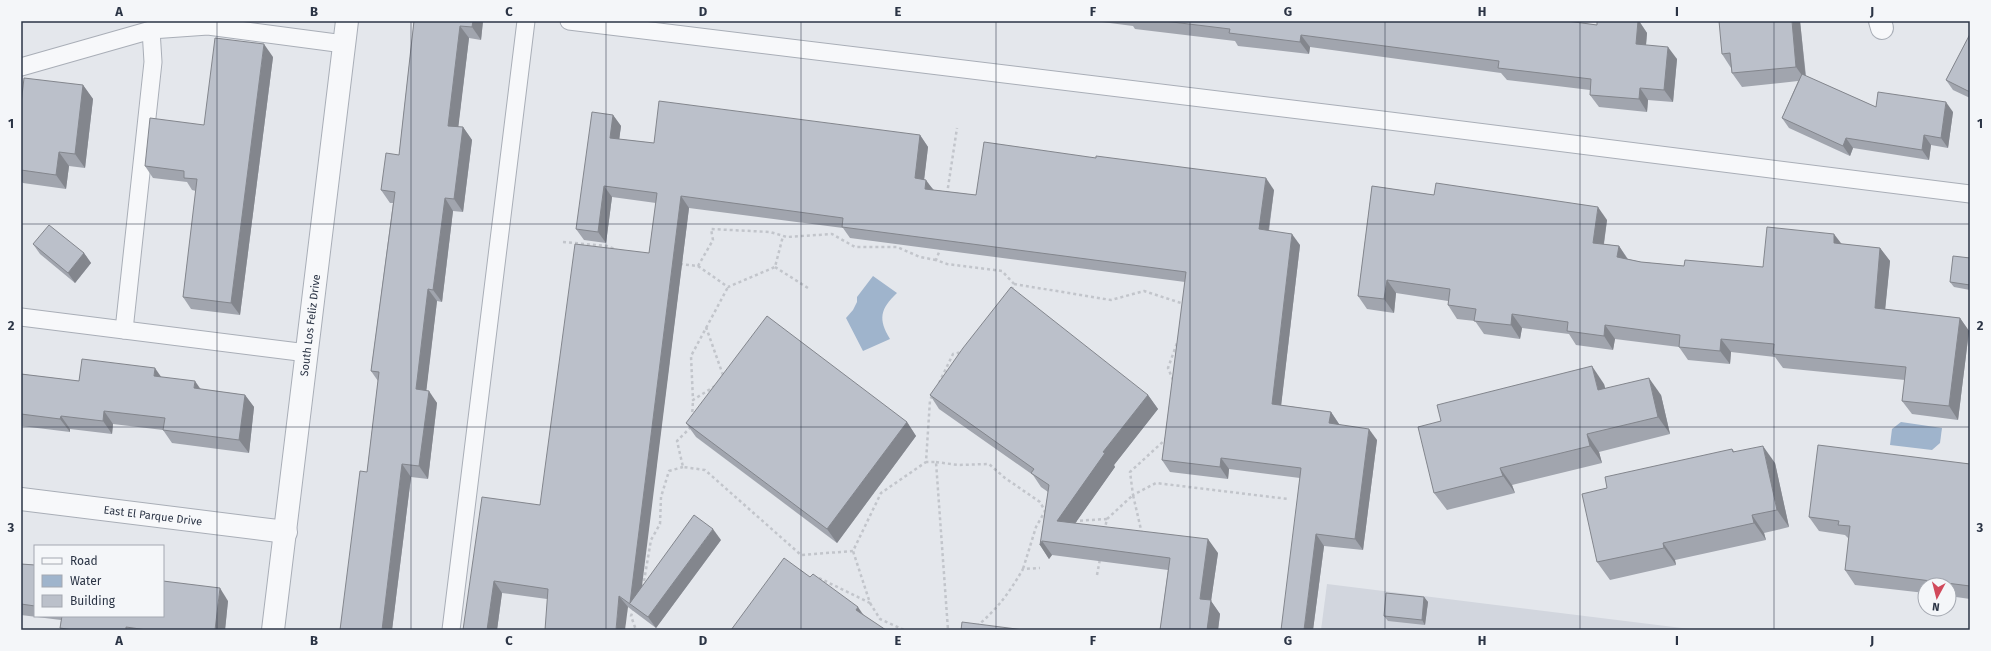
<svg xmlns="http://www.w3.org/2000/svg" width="1991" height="651" viewBox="0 0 1991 651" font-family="'Fira Sans',sans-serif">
	<rect width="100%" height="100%" fill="#e4e7ec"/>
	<polygon fill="#d2d6de" points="1327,584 1698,630 1321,630"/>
	<g fill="#9fb4cc">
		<path d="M873 276 897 293C880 309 878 319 890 339L863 351 846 318 853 310 857 302V297Z"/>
		<polygon points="1901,422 1942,428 1940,443 1932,450 1890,445 1892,429"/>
	</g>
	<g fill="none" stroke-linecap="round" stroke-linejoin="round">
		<g stroke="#a9aeb7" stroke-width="19">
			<g id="lane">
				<polyline points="569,21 1382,120 1970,194"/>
				<polyline points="21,67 151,30 208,26 344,44"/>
				<polyline points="21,317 307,353"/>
				<polyline points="124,330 153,62 151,30"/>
				<polyline points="451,630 526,21"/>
			</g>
		</g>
		<g stroke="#a9aeb7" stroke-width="24">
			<g id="street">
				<polyline points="1880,21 1882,28"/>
				<path id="s1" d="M21 499 286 532"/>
				<path id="s2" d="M273 630 347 21"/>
			</g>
		</g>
		<g stroke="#c2c5cb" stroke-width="2.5" stroke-dasharray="3 3" stroke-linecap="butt">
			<polyline points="947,194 957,128"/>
			<polyline points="563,242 607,246 617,250"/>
			<polyline points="941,247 936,260 947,264 1002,271 1014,284 1011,291"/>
			<polyline points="680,264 698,266 713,240 711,229 770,232 787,237 832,234 855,247 897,247 920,257 936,260"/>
			<polyline points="698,266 728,287 775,267 783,236"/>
			<polyline points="775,267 808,288"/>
			<polyline points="1014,284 1111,300 1144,291 1184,304"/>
			<polyline points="706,327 724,378"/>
			<polyline points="1173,380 1168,368 1177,343"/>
			<polyline points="939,383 953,354 962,352"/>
			<polyline points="715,386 693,400 691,356 728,287"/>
			<polyline points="932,396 930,400 926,462 936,462 948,630"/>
			<polyline points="692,418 693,400"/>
			<polyline points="691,427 677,441 683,467 705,470 801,555 853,551 881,493 926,462"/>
			<polyline points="1167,438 1130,472 1133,495 1156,483 1288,499"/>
			<polyline points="936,462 958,465 989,464 1005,478 1040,502 1045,511 1036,527 1023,569"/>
			<polyline points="1107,519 1133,495 1142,534"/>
			<polyline points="1074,521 1107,519 1105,528"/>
			<polyline points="1097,575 1100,559"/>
			<polyline points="819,578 870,603 853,551"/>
			<polyline points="643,587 651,540 660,524 661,497 669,471 683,467"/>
			<polyline points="870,603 880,619 904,630"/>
			<polyline points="634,608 631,616 636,630"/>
			<path d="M972 630C995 612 1008 595 1023 569L1040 568"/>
		</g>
		<use href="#lane" stroke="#f7f8fa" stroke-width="17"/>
		<use href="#street" stroke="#f7f8fa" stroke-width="22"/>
	</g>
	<g fill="#a1a5ae">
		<polygon points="414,21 483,21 481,40 469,38 458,127 463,127 472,140 463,212 453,211 442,302 437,301 426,390 437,403 428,479 411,477 392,630 340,630 367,472 378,381 371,371 393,203 390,203 381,190 399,155"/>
		<polygon points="1094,21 1567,21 1597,25 1597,21 1639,21 1647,33 1646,45 1677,59 1673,102 1648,100 1647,112 1599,107 1590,95 1590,90 1507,80 1501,73 1310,47 1309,54 1238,46 1235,41 1135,29 1133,26"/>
		<polygon points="1800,21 1806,76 1876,107 1953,112 1948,148 1931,145 1929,160 1853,148 1850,156 1789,128 1782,118 1798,81 1742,87 1732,73 1731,68 1722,54"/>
		<polygon points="1970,34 1970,98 1953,90 1946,80"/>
		<polygon points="273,57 240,315 191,309 183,297 196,191 192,190 187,182 153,178 145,166 204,125"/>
		<polygon points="83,85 93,99 85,168 69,166 66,189 23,183 21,181 21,104"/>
		<polygon points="613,115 621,126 619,139 654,143 920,135 928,147 924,179 934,190 976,195 1274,190 1269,231 1300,245 1281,405 1331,412 1339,424 1377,440 1363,550 1324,546 1313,630 1300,478 1229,469 1228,479 1170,472 1162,460 1185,282 850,238 843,228 689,208 641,587 721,540 656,628 628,607 547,599 502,593 497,630 463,630 540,505 649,253 656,203 612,197 606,243 584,240 576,229"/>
		<polygon points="1372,186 1607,220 1604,244 1619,246 1628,259 1641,262 1684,266 1763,267 1841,244 1880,248 1890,261 1885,309 1960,318 1969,331 1958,420 1912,414 1902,401 1905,380 1783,368 1775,357 1731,352 1730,364 1688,360 1679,347 1615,339 1613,350 1576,345 1569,334 1522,328 1520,339 1484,334 1475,321 1457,319 1448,305 1448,301 1396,293 1394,313 1367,309 1358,296"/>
		<polygon points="33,244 84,253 91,263 75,283 40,254"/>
		<polygon points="1970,258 1970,290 1954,287 1950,282"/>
		<polygon points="21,374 79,381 161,377 201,389 245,395 254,407 249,453 172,443 163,430 113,424 112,434 70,429 70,432 21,426"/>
		<polygon points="1604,384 1605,388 1661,395 1670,434 1599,452 1602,463 1512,485 1515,493 1447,510 1434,493"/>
		<polygon points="930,395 1148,395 1158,409 1114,465 1115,467 1075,523 1218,553 1211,601 1220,614 1218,630 1160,630 1168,570 1052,555 1049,559 1040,545 1048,492 1041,487 1033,475 939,409"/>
		<polygon points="907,422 916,436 837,543 696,437 686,423"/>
		<polygon points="1732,449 1735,452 1775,463 1789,527 1764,533 1766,540 1675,560 1676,565 1610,580 1597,562 1607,488"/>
		<polygon points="1970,464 1970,599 1949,596 1949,585 1925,585 1925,593 1855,585 1845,570 1849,539 1845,535 1819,531 1809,517"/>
		<polygon points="21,564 35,565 35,616 163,616 228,601 225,630 61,630 60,628 61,620 21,615"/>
		<polygon points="1424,597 1428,602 1425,625 1388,621 1384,616"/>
	</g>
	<g fill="#83868d">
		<polygon points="473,21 483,21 481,40 472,27"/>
		<polygon points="1638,21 1639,21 1647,33 1645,56 1636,44"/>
		<polygon points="1792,21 1800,21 1806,81 1796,67"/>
		<polygon points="460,26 469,38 457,138 448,126"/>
		<polygon points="1301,35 1310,47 1309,54 1300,42"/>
		<polygon points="264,44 273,57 240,315 231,303"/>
		<polygon points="1668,47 1677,59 1673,102 1664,90"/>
		<polygon points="83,85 93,99 85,168 75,154"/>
		<polygon points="1640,88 1648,100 1647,112 1639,99"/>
		<polygon points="1946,102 1953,112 1948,148 1941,138"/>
		<polygon points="613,115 621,126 618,149 610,138"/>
		<polygon points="463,127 472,140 463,212 454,199"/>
		<polygon points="920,135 928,147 923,189 915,178"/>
		<polygon points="1924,135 1931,145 1929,160 1922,150"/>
		<polygon points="1846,138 1853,148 1850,156 1843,146"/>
		<polygon points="59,152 69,166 66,189 56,175"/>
		<polygon points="1266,178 1274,190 1267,241 1259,229"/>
		<polygon points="926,180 934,191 925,189"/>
		<polygon points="604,186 612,197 606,243 598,232"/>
		<polygon points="681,196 689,208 639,610 630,603"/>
		<polygon points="445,198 453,211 442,302 433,290"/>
		<polygon points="1598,207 1607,220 1602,256 1593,243"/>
		<polygon points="1292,234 1300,245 1280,415 1272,404"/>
		<polygon points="1834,234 1844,247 1834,243"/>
		<polygon points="1619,246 1628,260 1617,257"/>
		<polygon points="1880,248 1890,261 1884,321 1875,308"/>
		<polygon points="84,253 91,263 75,283 68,273"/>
		<polygon points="1387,280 1396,293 1394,313 1384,299"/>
		<polygon points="428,289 437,301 425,402 416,389"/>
		<polygon points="1512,314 1522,328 1520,339 1511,325"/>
		<polygon points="1960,318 1969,331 1958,420 1949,406"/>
		<polygon points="1605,325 1615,339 1613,350 1604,336"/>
		<polygon points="1721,339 1731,352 1730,364 1720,351"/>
		<polygon points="1592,366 1604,384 1610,407 1598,390"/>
		<polygon points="155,368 164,381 154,376"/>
		<polygon points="1649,378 1661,395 1670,434 1658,417"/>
		<polygon points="195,381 204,394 194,388"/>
		<polygon points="429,391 437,403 428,479 419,466"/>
		<polygon points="245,395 254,407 249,453 239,440"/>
		<polygon points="1148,395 1158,409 1114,465 1115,467 1067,535 1057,521 1103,452"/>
		<polygon points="104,411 113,424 112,434 103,421"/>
		<polygon points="1331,412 1339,424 1337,435 1329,423"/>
		<polygon points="61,416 70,429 70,432 60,419"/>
		<polygon points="907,422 916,436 837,543 827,529"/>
		<polygon points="1369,429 1377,440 1363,550 1355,539"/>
		<polygon points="1587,434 1599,452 1602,463 1590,446"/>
		<polygon points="1763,446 1775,463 1789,527 1777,510"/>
		<polygon points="1221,458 1229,469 1228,479 1220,467"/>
		<polygon points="402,464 411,477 392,630 382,630"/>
		<polygon points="1500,468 1512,485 1515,493 1503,476"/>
		<polygon points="1752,515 1764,533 1766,540 1754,523"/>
		<polygon points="713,529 721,540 656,628 648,617"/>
		<polygon points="1316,534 1324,546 1313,630 1304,630"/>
		<polygon points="1208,539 1218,553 1211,601 1220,614 1218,630 1207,630 1200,599"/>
		<polygon points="1042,541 1052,555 1049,559 1040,545"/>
		<polygon points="1663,543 1675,560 1676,565 1664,548"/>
		<polygon points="494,581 502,593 497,630 487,630"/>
		<polygon points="220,588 228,601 225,630 215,630"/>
		<polygon points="619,596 628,607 625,630 616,630"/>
		<polygon points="1424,597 1428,602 1425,625 1422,620"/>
		<polygon points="858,607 867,620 856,610"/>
	</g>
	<g fill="#bbc0ca" stroke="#83868d">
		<polygon points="414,21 473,21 472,27 460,26 448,126 463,127 454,199 445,198 433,290 428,289 416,389 429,391 419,466 402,464 382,630 340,630 360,471 367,472 379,372 371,371 395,192 381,190 386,153 399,155"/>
		<polygon points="1164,21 1567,21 1597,25 1597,21 1638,21 1636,44 1668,47 1664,90 1640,88 1639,99 1590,95 1591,79 1498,68 1499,61 1301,35 1300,42 1229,33 1230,29"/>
		<polygon points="1719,21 1792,21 1796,67 1732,73 1730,53 1722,54"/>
		<polygon points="1970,34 1970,92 1946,80"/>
		<polygon points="215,38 264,44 231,303 183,297 197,179 184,178 184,171 145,166 150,118 204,125"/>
		<polygon points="1802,74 1876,107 1878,92 1946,102 1941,138 1924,135 1922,150 1846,138 1843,146 1782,118"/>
		<polygon points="24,78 83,85 75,154 59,152 56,175 21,170 21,104"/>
		<polygon points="659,101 920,135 915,178 926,180 925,189 976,195 984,142 1096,158 1096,156 1266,178 1259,229 1292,234 1272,404 1331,412 1329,423 1369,429 1355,539 1316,534 1304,630 1281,630 1301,468 1221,458 1220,467 1162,460 1186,272 842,227 843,218 681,196 630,603 694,515 713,529 648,617 619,596 616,630 545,630 548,589 494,581 487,630 463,630 482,497 540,505 575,244 649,253 657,193 604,186 598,232 576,229 592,112 613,115 610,138 654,143"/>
		<polygon points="1436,183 1598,207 1593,243 1619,246 1617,257 1641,262 1684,266 1685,260 1763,267 1767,227 1834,234 1834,243 1880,248 1875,308 1960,318 1949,406 1902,401 1906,367 1773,354 1774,344 1721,339 1720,351 1679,347 1680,335 1605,325 1604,336 1567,331 1568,322 1512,314 1511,325 1474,321 1476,309 1448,305 1450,289 1387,280 1384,299 1358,296 1372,186 1434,195"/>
		<polygon points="49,225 84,253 68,273 33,244"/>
		<polygon points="1953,256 1970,258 1970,285 1950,282"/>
		<polygon points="1011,287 1148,395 1103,452 1105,453 1057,521 1208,539 1200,599 1211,600 1207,630 1160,630 1170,558 1042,541 1040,545 1049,485 1031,473 1034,469 930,395 963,348"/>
		<polygon points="767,316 907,422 827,529 686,423"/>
		<polygon points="82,359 155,368 154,376 195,381 194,388 245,395 239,440 163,430 165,418 104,411 103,421 61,416 60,419 21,414 21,374 79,381"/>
		<polygon points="1592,366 1598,390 1649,378 1658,417 1587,434 1590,446 1500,468 1503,476 1434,493 1418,427 1441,421 1437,405"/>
		<polygon points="1818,445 1970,464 1970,586 1845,570 1850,526 1838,525 1839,521 1809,517"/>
		<polygon points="1763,446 1777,510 1752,515 1754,523 1663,543 1664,548 1597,562 1582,494 1607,488 1605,477 1732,449 1733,452"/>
		<polygon points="784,558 810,577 813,574 858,607 856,610 886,630 731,630"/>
		<polygon points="21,564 35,565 35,606 21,604"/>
		<polygon points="163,581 220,588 215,630 147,630 126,627 126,630 73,630 60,628 62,616 163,616"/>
		<polygon points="1386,593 1424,597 1422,620 1384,616"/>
		<polygon points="962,622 1024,630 961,630"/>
	</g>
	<path fill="none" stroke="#2b3445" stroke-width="1" stroke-opacity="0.55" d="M217 21V630M411 21V630M606 21V630M801 21V630M996 21V630M1190 21V630M1385 21V630M1580 21V630M1774 21V630M21 224H1970M21 427H1970"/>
	<g text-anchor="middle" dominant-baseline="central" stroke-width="3.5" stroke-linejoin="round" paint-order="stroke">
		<g font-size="11" fill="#2b3445" stroke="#f4f6f9">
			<text stroke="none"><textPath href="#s2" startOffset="307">South Los Feliz Drive</textPath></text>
			<text stroke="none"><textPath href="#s1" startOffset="133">East El Parque Drive</textPath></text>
		</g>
	</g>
	<rect width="1991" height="651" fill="none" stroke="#f4f6f9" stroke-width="44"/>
	<rect x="34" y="545" width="130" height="72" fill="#f4f6f9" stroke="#a4a8b1"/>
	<rect x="42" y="558" width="20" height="6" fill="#f7f8fa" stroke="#a4a8b1"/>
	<text x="70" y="565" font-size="12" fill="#2b3445">Road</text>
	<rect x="42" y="575" width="20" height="12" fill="#9fb4cc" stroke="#a4a8b1"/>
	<text x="70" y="585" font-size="12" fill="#2b3445">Water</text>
	<rect x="42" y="595" width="20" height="12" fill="#bbc0ca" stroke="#a4a8b1"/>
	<text x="70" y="605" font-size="12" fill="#2b3445">Building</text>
	<g transform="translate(1937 597) rotate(187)"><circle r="19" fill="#f4f6f9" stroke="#a4a8b1"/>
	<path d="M0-3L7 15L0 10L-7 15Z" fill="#d1495b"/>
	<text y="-6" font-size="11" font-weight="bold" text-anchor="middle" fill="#2b3445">N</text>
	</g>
	<rect x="22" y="22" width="1947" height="607" fill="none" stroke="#2b3445" stroke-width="1.5"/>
	<g font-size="13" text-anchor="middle" font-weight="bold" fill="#2b3445">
		<text x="119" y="16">A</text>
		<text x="314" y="16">B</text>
		<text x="509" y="16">C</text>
		<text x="703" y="16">D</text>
		<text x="898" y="16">E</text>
		<text x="1093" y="16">F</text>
		<text x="1288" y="16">G</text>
		<text x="1482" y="16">H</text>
		<text x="1677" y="16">I</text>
		<text x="1872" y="16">J</text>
		<text x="11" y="128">1</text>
		<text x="1980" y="128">1</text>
		<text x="11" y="330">2</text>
		<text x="1980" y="330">2</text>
		<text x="11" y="532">3</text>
		<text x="1980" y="532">3</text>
		<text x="119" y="645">A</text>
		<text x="314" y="645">B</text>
		<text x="509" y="645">C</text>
		<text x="703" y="645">D</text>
		<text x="898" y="645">E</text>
		<text x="1093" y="645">F</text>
		<text x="1288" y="645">G</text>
		<text x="1482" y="645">H</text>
		<text x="1677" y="645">I</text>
		<text x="1872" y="645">J</text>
	</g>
</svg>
